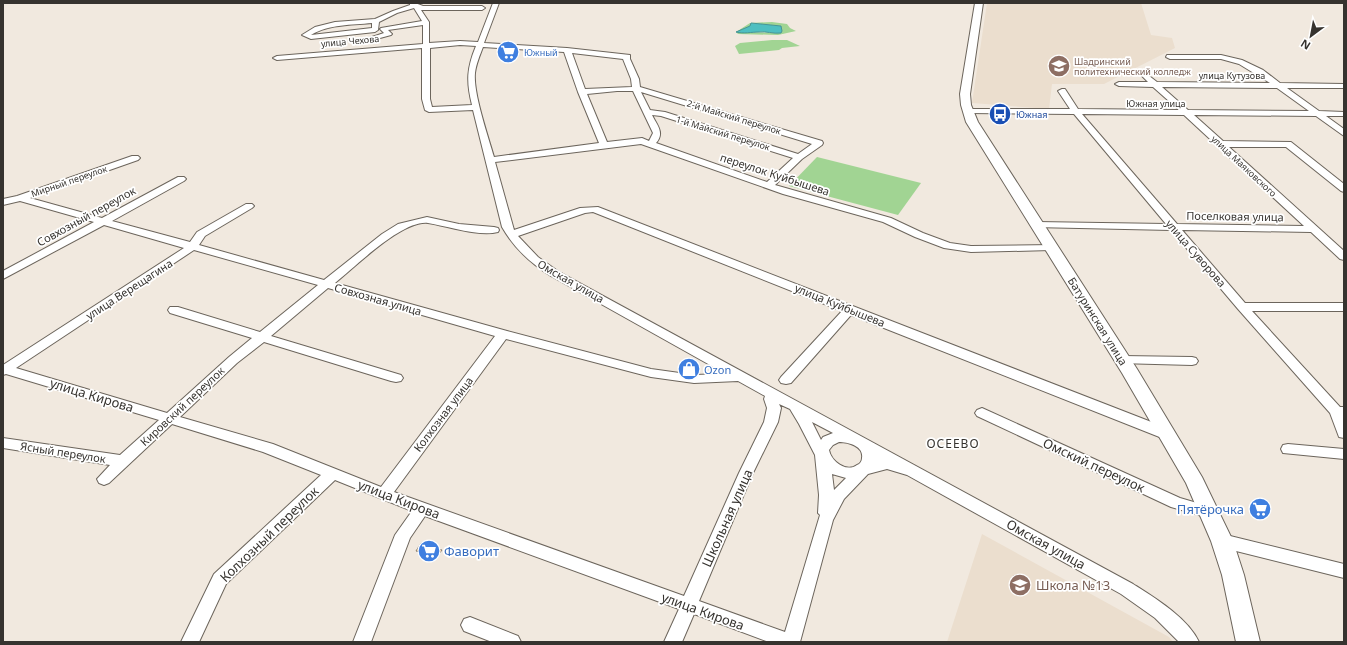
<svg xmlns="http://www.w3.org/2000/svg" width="1347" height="645" viewBox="0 0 1347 645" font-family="'Noto Sans',sans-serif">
	<rect width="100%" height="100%" fill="#f1e9df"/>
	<g fill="#ebdece">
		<polygon points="987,3 1141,3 1151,35 1172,38 1175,48 1104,84 1052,84 1049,109 972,103"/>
		<polygon points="982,534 1169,637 1173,642 947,642"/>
	</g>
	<g fill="#a1d493" fill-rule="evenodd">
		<path d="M772 22 787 24 790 28 796 31 778 35 738 34 736 32 750 23ZM751 23 781 26V33L737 32 751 26Z"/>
		<polygon points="772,40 787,40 800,46 782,48 779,50 739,54 735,46 740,43"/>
		<polygon points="817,157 921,183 898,215 789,186"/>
	</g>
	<path fill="#4ebfc1" stroke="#479595" d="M751 23 781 26 782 31 781 33C773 34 766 31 759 32 751 32 744 34 736 32L750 26Z"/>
	<polygon fill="#f6b760" stroke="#878077" points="421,543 442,550 436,558 416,551"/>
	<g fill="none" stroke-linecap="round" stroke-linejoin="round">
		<g stroke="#6c655c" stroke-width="2">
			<g id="minor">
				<path d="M410 3H415L423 6H482L485 8 482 10H421L429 22V43L460 41 478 42 493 3H499L484 43 567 48 630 55V59L639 79 640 87 822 141 823 143 822 145 802 159 775 185 891 218 923 233 950 243 971 246 1055 245 1056 247 1055 249 1051 250 971 252 944 248 915 237 883 222 783 194 641 144 495 162 514 230 580 208 598 207 1172 430 1174 434 1172 438 1167 439 1162 438 851 315 791 383 786 384 781 383 779 380 781 377 842 311 593 212 585 213 518 236 538 257 559 272 1133 584C1155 598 1188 618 1199 642H1179L1155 618 1121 594 907 475 887 469 868 474 844 499 833 520 800 642H769L694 614 682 642H664L679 609 425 516 410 538 371 642H353L395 535 412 511 335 480 226 584 199 642H181L214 574 321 475 263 452 172 424 109 483 104 485 99 483 97 479 110 465 3 448V438L120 455 159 420 6 374 3 375V365L184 248 104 225 3 279V271L94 222 20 201 3 205V199L17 196 132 156H138L140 158 138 160 30 198 102 218 178 177H184L186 179 184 181 112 221 190 242 197 232 246 204H252L254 206 252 208 205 236 199 245 324 280 382 234 398 224 427 217 459 224 494 227 498 228 499 230 498 232C479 237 447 226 428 223 402 220 355 267 335 283L507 331 651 369 694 375 726 374 551 276C530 263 514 248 502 227L473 110 429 112 425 110 422 99V48L277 60 273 58 277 56 423 44V25L388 30 392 34 391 35 369 41 366 39 384 33 380 29 381 28 422 21 414 8 397 13 379 22 378 30 375 32 311 39 302 35 315 27 335 22 375 19 393 11 410 5ZM372 23V28L311 35C329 24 352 25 372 23ZM460 45 476 46C467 68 466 81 472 105L432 107 430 99V48ZM483 47 564 52 578 92 599 143 494 157C488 136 473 93 475 73 476 64 480 55 483 47ZM572 53 623 59 631 79 632 87 585 89ZM617 91H633L653 133 649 141 642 138 607 142 587 94ZM641 92 812 144 798 154 665 112 650 110ZM652 115 661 116 793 158 767 182 656 143C665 133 657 125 652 115ZM194 250 318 285 260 332 178 307H170L168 310 170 313 252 338 229 357 167 413 16 368ZM328 288 495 336 381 487 273 444 180 417 237 363 264 342 391 381 396 382 401 381 403 378 401 375 271 336ZM506 339 651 377 694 383 738 381 765 396 764 399 767 408 764 422 739 473 684 596 394 492ZM779 404 790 409 799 424 815 455 819 495 818 513 820 515 785 632 699 601 753 473 778 422 781 408ZM812 422 833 433 823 437 821 440ZM839 442C848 442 864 446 862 458 862 461 860 464 857 465 846 473 831 461 829 450L833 445ZM832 474 846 478 834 490Z"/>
				<path d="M1167 55H1221L1242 60 1263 70 1280 83 1344 84V88H1287L1319 111 1344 112V116H1326L1344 129V136L1316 116 1194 115 1223 141 1291 142 1344 184V192L1341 191 1286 147H1229L1344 251V260L1340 259 1311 232 1182 230 1245 303H1344V311H1252L1340 407H1344V438L1339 437 1330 413 1238 309 1171 230 1033 227 1032 225 1037 222 1166 224 1074 114 968 113 964 111 968 109H1070L1058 91 1062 89H1065L1078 109 1179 110 1153 87 1119 86 1115 84 1119 82H1148L1140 74 1144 72 1157 82 1270 83 1239 64 1221 59H1170L1166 57ZM1162 87 1277 88 1309 111 1188 110ZM1082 114 1184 115 1304 226 1177 224Z"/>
				<polygon points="1122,356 1192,357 1196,358 1198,361 1196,364 1192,365 1118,363 1116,360 1118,357"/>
				<polygon points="982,408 1180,498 1214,508 1217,512 1214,516 1209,518 1171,507 977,416 975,413 977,410"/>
				<polygon points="1288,444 1344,449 1344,459 1283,453 1281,449 1283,445"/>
				<polygon points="1222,534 1344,564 1344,578 1216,546 1214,541 1216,536"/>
				<polygon points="470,617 518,636 521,642 492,642 464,631 461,625 464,619"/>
			</g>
		</g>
		<g stroke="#6c655c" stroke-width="2">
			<polygon id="major" points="975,3 983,3 970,94 971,105 978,122 1137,369 1202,477 1233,541 1244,575 1260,642 1236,642 1222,575 1211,541 1186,483 1122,373 966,122 961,105 960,94"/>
		</g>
		<use href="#minor" fill="#fff" fill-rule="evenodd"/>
		<use href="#major" fill="#fff" fill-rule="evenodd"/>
	</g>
	<defs>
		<g id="supermarket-disc" transform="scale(1.15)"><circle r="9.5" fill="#3f7fe0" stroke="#fff"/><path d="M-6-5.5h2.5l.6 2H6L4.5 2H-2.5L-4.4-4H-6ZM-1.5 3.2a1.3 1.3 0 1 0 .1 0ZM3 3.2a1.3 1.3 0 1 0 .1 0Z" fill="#fff"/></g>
		<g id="university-disc" transform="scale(1.15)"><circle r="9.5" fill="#8d6e63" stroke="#fff"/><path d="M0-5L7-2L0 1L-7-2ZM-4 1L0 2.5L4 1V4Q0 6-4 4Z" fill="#fff"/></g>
		<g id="bus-disc" transform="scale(1.15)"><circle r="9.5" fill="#1a4fb4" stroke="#fff"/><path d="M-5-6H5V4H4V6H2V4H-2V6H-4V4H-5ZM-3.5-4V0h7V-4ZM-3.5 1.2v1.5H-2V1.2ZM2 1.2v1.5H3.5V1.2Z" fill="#fff"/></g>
		<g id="shop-disc" transform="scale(1.15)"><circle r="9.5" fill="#3f7fe0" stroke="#fff"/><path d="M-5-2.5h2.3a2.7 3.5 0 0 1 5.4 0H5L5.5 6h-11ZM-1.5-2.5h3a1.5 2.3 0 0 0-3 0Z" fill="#fff"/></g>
		<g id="school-disc" transform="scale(1.15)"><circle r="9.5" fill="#8d6e63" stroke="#fff"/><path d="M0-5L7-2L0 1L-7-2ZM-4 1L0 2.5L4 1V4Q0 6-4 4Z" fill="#fff"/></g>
	</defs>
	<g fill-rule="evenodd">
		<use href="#supermarket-disc" x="508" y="52"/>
		<use href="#university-disc" x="1059" y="66"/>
		<use href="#bus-disc" x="1000" y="114"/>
		<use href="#shop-disc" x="689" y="369"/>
		<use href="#supermarket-disc" x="1260" y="509"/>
		<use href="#supermarket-disc" x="429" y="551"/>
		<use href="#school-disc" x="1020" y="585"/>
	</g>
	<g text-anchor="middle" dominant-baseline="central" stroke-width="3.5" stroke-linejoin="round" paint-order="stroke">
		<g font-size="9" fill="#36332f" stroke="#fff">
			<text transform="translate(350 41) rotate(-5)">улица Чехова</text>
			<text x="1232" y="75">улица Кутузова</text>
			<text x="1156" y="103">Южная улица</text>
			<text transform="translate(734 117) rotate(17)">2-й Майский переулок</text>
			<text transform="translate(723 133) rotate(17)">1-й Майский переулок</text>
			<text transform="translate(1244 166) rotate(43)">улица Маяковского</text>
			<text transform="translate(69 181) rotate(-19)">Мирный переулок</text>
		</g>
		<g font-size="9" fill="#366cbe" stroke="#fff" text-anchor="start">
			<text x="524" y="52">Южный</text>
		</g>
		<g font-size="9" fill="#785e54" stroke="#fff" text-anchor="start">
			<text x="1074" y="61">Шадринский<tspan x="1074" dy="10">политехнический колледж</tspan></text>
		</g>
		<g font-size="9" fill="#164399" stroke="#fff" text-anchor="start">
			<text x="1016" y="114">Южная</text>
		</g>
		<g font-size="11" fill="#36332f" stroke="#fff">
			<text transform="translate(775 174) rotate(18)">переулок Куйбышева</text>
			<text transform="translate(86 216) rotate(-29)">Совхозный переулок</text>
			<text transform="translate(1235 216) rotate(1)">Поселковая улица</text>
			<text transform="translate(1196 253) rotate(49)">улица Суворова</text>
			<text transform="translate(571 281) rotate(30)">Омская улица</text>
			<text transform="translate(129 289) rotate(-33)">улица Верещагина</text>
			<text transform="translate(378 299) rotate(16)">Совхозная улица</text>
			<text transform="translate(840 305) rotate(22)">улица Куйбышева</text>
			<text transform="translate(1098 321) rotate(58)">Батуринская улица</text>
			<text transform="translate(182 406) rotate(-43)">Кировский переулок</text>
			<text transform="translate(443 414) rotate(-53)">Колхозная улица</text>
			<text transform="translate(63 452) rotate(9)">Ясный переулок</text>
		</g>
		<g font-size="11" fill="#366cbe" stroke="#fff" text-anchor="start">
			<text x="704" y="369">Ozon</text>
		</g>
		<g font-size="12" letter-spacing="1" fill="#36332f" stroke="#fff">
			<text x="953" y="443">ОСЕЕВО</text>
		</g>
		<g font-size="13" fill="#36332f" stroke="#fff">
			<text transform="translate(92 395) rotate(17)">улица Кирова</text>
			<text transform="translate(1094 465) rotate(25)">Омский переулок</text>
			<text transform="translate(399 499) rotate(21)">улица Кирова</text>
			<text transform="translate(727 518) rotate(-66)">Школьная улица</text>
			<text transform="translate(269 534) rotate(-44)">Колхозный переулок</text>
			<text transform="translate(1046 544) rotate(29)">Омская улица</text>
			<text transform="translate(703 611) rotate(20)">улица Кирова</text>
		</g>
		<g font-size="13" fill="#366cbe" stroke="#fff" text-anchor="end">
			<text x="1244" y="509">Пятёрочка</text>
			<text x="444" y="551" text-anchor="start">Фаворит</text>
		</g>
		<g font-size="13" fill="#785e54" stroke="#fff" text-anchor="start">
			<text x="1036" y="585">Школа №13</text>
		</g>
	</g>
	<rect width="1347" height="645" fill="none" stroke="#36332f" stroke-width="8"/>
	<g transform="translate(1311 36) rotate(212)" stroke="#ffffff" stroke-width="3" paint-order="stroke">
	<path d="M0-3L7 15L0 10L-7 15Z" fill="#36332f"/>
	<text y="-6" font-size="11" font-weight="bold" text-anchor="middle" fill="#36332f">N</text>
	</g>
</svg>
